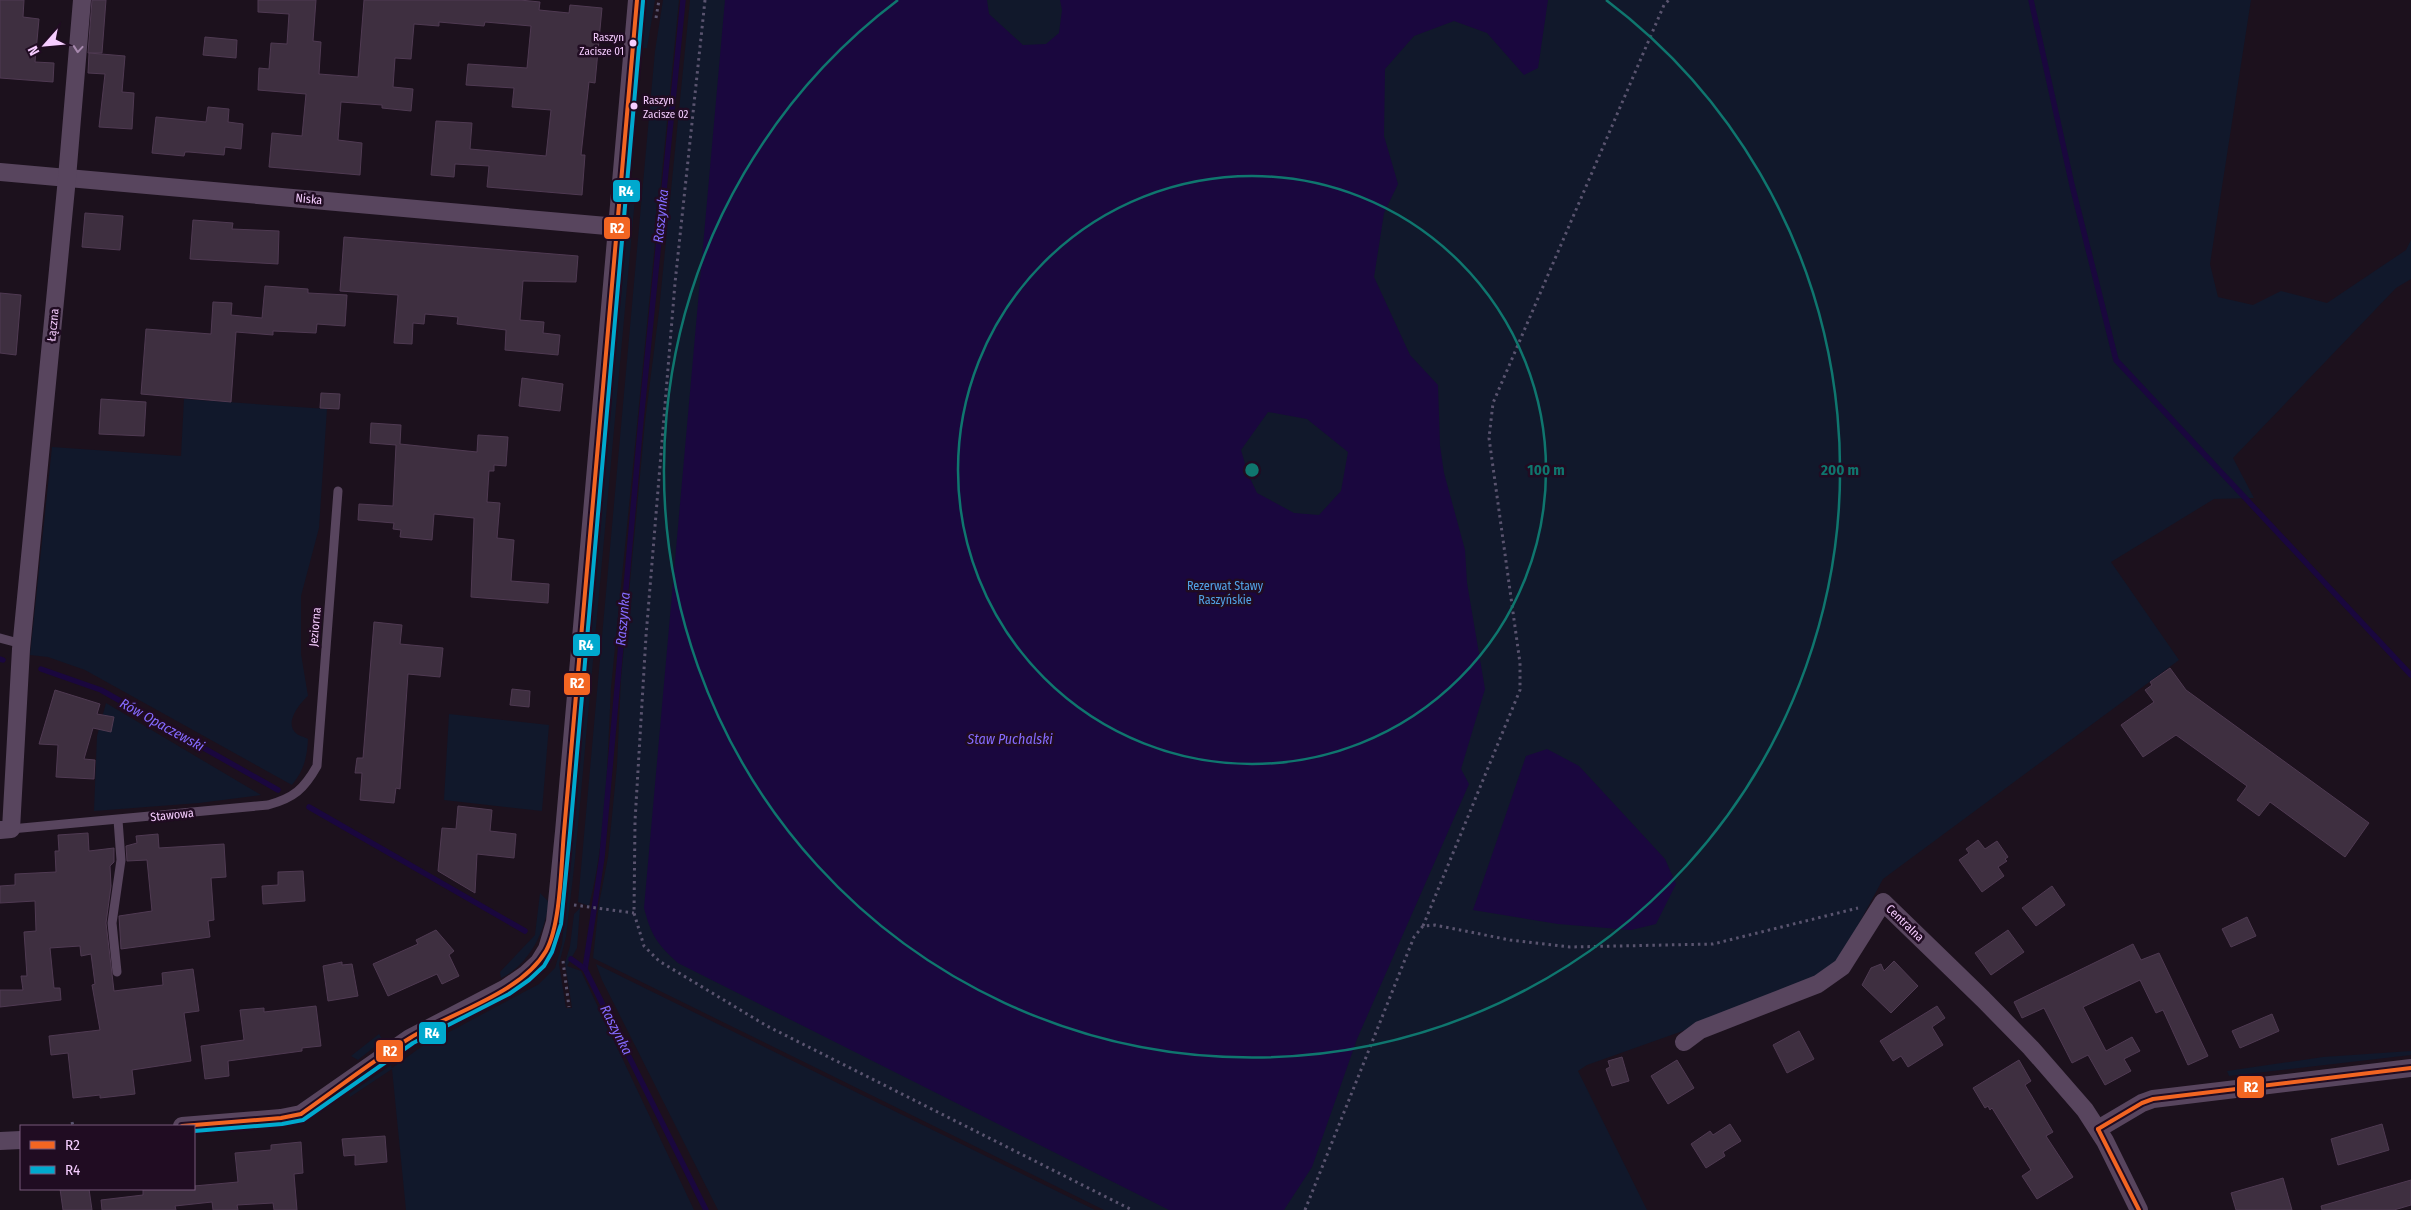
<svg xmlns="http://www.w3.org/2000/svg" width="2411" height="1210" viewBox="0 0 2411 1210" font-family="'Fira Sans Condensed',sans-serif">
	<rect width="100%" height="100%" fill="#1c111d"/>
	<g fill="#11182b">
		<polygon points="646,0 655,0 647,48 643,48"/>
		<path d="M663 0H679L611 688C607 760 607 835 589 906L578 902 655 51Z"/>
		<polygon points="690,0 2251,0 2210,264 2218,297 2253,305 2281,291 2327,303 2406,250 2411,240 2411,279 2396,288 2233,458 2254,498 2214,499 2111,562 2179,660 1883,879 1829,979 1587,1065 1578,1071 1647,1210 1104,1210 593,958 599,904 608,857 617,765 621,679 645,422 659,311"/>
		<polygon points="630,197 635,198 575,859 566,937 559,964 566,1008 572,1008 565,963 570,946 574,914 580,908 577,948 567,966 581,971 694,1210 406,1210 392,1069 350,1097 349,1094 391,1065 392,1068 421,1047 539,984 555,968 562,944"/>
		<path d="M184 399 327 409 319 528 301 596V654L308 696C300 703 283 724 297 734 299 736 305 737 308 739 307 758 304 770 292 785L85 670 48 657 30 655 52 447 181 456Z"/>
		<polygon points="106,703 261,795 199,803 94,811 97,736"/>
		<polygon points="449,714 549,725 542,811 444,800"/>
		<path d="M540 893 549 902C545 932 529 965 501 978L500 972 535 935Z"/>
		<polygon points="596,964 1095,1210 718,1210 602,980"/>
		<polygon points="379,1034 383,1040 358,1060 351,1056"/>
		<polygon points="2411,1051 2411,1055 2229,1076 2227,1071 2323,1057"/>
	</g>
	<g fill="#1a073e" fill-rule="evenodd">
		<path d="M725 0H987L989 14 1023 45 1046 44 1059 33 1062 10 1060 0H1548L1538 68 1524 75 1487 33 1454 21 1414 36 1385 69 1384 136 1398 184 1384 213 1374 277 1410 355 1438 385 1440 446 1444 473 1465 550 1467 583 1485 689 1461 769 1469 784 1357 1039 1312 1167 1284 1210H1169L678 963C657 944 651 935 644 908ZM1268 412 1307 419 1348 452 1341 491 1319 515 1294 513 1257 493 1248 474 1241 450Z"/>
		<polygon points="1547,749 1579,766 1665,859 1676,884 1656,924 1631,930 1558,924 1473,910 1526,756"/>
	</g>
	<g fill="none" stroke-linecap="round" stroke-linejoin="round">
		<g stroke="#1a073e" stroke-width="5.5">
			<polyline points="683,0 641,420 602,857 585,969 706,1210"/>
			<polyline points="2031,0 2072,185 2116,360 2411,675"/>
			<polyline points="0,659 3,660"/>
			<polyline points="41,669 101,690 278,790"/>
			<polyline points="309,807 525,931"/>
			<polyline points="571,959 585,969"/>
		</g>
	</g>
	<g fill="#3e2f40" stroke="#4f3a52">
		<polygon points="0,0 24,0 23,17 39,19 35,62 54,63 53,82 0,78"/>
		<polygon points="92,0 106,0 102,53 88,53"/>
		<polygon points="258,0 316,0 313,41 321,42 319,74 358,77 364,0 520,0 540,2 539,10 569,13 570,5 602,8 595,83 589,82 581,155 585,155 582,195 487,187 489,166 455,164 454,177 431,175 436,121 472,123 470,149 546,156 551,110 512,107 514,88 466,85 468,64 527,68 531,26 485,22 484,26 439,22 439,26 414,24 411,59 395,58 393,87 413,89 411,111 382,108 382,105 341,102 338,140 362,143 360,175 269,167 272,133 302,136 306,94 258,90 259,68 269,69 271,43 287,44 289,14 258,12"/>
		<polygon points="205,37 237,40 236,58 203,55"/>
		<polygon points="89,53 125,56 122,92 134,93 132,129 99,127 105,74 88,73"/>
		<polygon points="208,107 229,109 228,122 243,124 241,149 225,147 224,155 189,152 185,152 184,156 152,153 156,117 206,122"/>
		<polygon points="85,213 123,216 120,250 82,247"/>
		<polygon points="193,220 233,223 232,229 279,231 278,264 190,259"/>
		<polygon points="344,237 578,256 576,282 523,281 520,320 544,322 543,333 560,335 558,355 505,350 506,330 457,324 458,317 425,314 424,324 413,323 412,344 394,343 398,295 340,291"/>
		<polygon points="265,286 308,289 308,293 347,295 345,326 317,324 316,333 273,331 273,335 236,332 231,402 141,394 146,329 211,334 213,302 232,303 231,315 262,318"/>
		<polygon points="0,293 21,295 16,355 0,353"/>
		<polygon points="522,378 563,384 560,411 519,406"/>
		<polygon points="321,393 340,394 339,409 320,408"/>
		<polygon points="101,399 146,402 144,436 99,434"/>
		<polygon points="371,423 401,425 400,444 477,452 478,435 508,437 506,466 494,465 494,471 489,471 487,502 500,503 497,538 514,540 511,581 549,584 548,603 471,597 474,518 434,514 432,540 400,537 401,530 393,529 394,523 358,520 359,504 393,506 396,445 370,443"/>
		<polygon points="374,622 402,625 400,644 443,648 440,677 408,674 400,789 396,788 394,803 360,800 362,773 355,773 357,758 363,758"/>
		<polygon points="2170,668 2186,690 2369,823 2345,857 2270,802 2259,816 2237,800 2247,786 2176,735 2143,757 2121,725 2154,702 2145,690 2152,685 2150,682"/>
		<polygon points="512,689 530,691 529,707 510,705"/>
		<polygon points="55,690 100,704 97,714 114,717 111,732 93,728 84,759 95,760 94,779 56,777 58,745 39,744"/>
		<polygon points="458,806 492,810 490,831 516,834 514,858 477,854 475,893 438,871 442,828 456,829"/>
		<polygon points="88,833 89,851 114,848 114,862 110,866 111,886 106,923 114,991 163,985 162,973 193,969 199,1011 184,1013 191,1061 132,1070 135,1094 100,1098 100,1095 73,1098 68,1053 51,1055 49,1036 100,1030 92,985 95,984 91,954 81,956 80,946 50,948 54,988 60,988 61,1000 0,1007 0,990 23,990 21,976 27,976 24,932 36,931 35,901 0,903 0,886 15,885 15,874 56,872 55,851 59,851 58,835"/>
		<polygon points="158,834 159,848 224,844 226,877 211,878 214,920 208,921 210,937 121,949 119,916 152,911 147,860 127,861 126,846 137,843 136,836"/>
		<polygon points="1978,840 1985,849 1997,841 2008,857 2005,859 2007,861 1998,867 2004,876 1982,892 1959,860 1969,853 1966,849"/>
		<polygon points="303,871 305,901 263,904 262,886 278,885 278,872"/>
		<polygon points="2052,886 2065,905 2036,926 2022,908"/>
		<polygon points="2247,917 2256,936 2231,947 2222,929"/>
		<polygon points="436,930 454,951 449,955 459,976 442,984 437,974 388,996 373,964 418,944 416,940"/>
		<polygon points="2008,930 2024,952 1991,975 1975,953"/>
		<polygon points="2133,944 2141,960 2159,953 2208,1056 2188,1065 2163,1010 2156,1013 2140,980 2083,1007 2106,1051 2132,1037 2140,1051 2124,1059 2131,1071 2105,1085 2088,1055 2072,1063 2044,1008 2022,1018 2014,1002"/>
		<polygon points="1894,961 1918,986 1891,1013 1862,985 1871,968 1881,964 1884,971"/>
		<polygon points="342,962 342,965 352,964 358,996 328,1001 323,966"/>
		<polygon points="316,1006 321,1046 302,1048 302,1051 228,1061 229,1076 205,1079 201,1046 244,1040 240,1010 264,1008 264,1012"/>
		<polygon points="1937,1006 1945,1018 1932,1027 1943,1045 1908,1067 1901,1056 1893,1061 1880,1041"/>
		<polygon points="2272,1014 2279,1031 2240,1048 2232,1031"/>
		<polygon points="1799,1031 1814,1059 1787,1073 1773,1045"/>
		<polygon points="1622,1057 1629,1081 1612,1086 1606,1069 1610,1067 1608,1061"/>
		<polygon points="1677,1060 1694,1088 1668,1104 1651,1076"/>
		<polygon points="2019,1060 2031,1081 2025,1085 2053,1132 2046,1136 2073,1177 2037,1199 2022,1176 2031,1170 1992,1108 1990,1110 1988,1106 1985,1108 1973,1088"/>
		<polygon points="1730,1124 1741,1141 1723,1152 1725,1156 1706,1168 1691,1144 1710,1131 1713,1135"/>
		<polygon points="2382,1124 2389,1150 2338,1165 2331,1139"/>
		<polygon points="385,1136 387,1162 355,1165 355,1155 344,1156 342,1139"/>
		<polygon points="301,1142 303,1173 294,1174 297,1210 274,1210 273,1203 237,1205 238,1210 213,1210 212,1202 175,1206 176,1210 102,1210 101,1200 143,1195 143,1189 194,1189 194,1186 238,1182 235,1153 271,1150 271,1145"/>
		<polygon points="2283,1178 2292,1210 2236,1210 2231,1193"/>
		<polygon points="2411,1180 2411,1205 2394,1210 2322,1210 2321,1206"/>
		<polygon points="60,1189 89,1189 92,1210 63,1210"/>
	</g>
	<g fill="none" stroke-linecap="round" stroke-linejoin="round">
		<g stroke="#5a546f" stroke-width="3" stroke-dasharray="2.5 4" stroke-linecap="butt">
			<polyline points="705,0 675,283 646,636 635,821 634,913 644,946 659,961 767,1026 1132,1210"/>
			<polyline points="656,18 659,0"/>
			<polyline points="574,905 634,913"/>
			<polyline points="1423,926 1520,690 1520,663 1489,438 1493,403 1664,5 1669,0"/>
			<polyline points="563,961 569,1007"/>
			<polyline points="72,1122 73,1126"/>
			<polyline points="1305,1210 1414,937 1423,926 1435,925 1510,940 1570,947 1713,944 1858,908"/>
		</g>
		<g stroke="#58455e" stroke-width="9">
			<polyline points="0,638 22,644"/>
			<path d="M11 829 268 805C294 798 304 789 317 766L338 491"/>
			<polyline points="117,972 112,923 121,860 118,820"/>
		</g>
		<g stroke="#58455e" stroke-width="18">
			<polyline points="0,172 618,227"/>
			<polyline points="0,830 11,829 21,649 67,178 82,0"/>
			<polyline points="1684,1042 1700,1030 1818,984 1842,967 1883,902 1983,999 2031,1048 2085,1110 2105,1141 2139,1210"/>
			<polyline points="182,1126 281,1118 301,1114 410,1038 506,988 525,975 539,962 547,949 555,922 564,832 637,0"/>
			<polyline points="2098,1129 2142,1103 2153,1099 2411,1068"/>
			<polyline points="0,1141 21,1140"/>
		</g>
		<g stroke="#200c22" stroke-width="8">
			<g id="bus-1">
				<path d="M182 1126 281 1118 301 1114C337 1089 372 1061 410 1038 450 1013 521 994 546 951 561 924 561 864 564 832L637 0"/>
				<polyline points="2098,1129 2142,1103 2153,1099 2411,1068"/>
				<polyline points="2098,1129 2139,1210"/>
			</g>
		</g>
		<g stroke="#200c22" stroke-width="8">
			<polyline id="bus-2" points="194,1131 282,1124 303,1120 413,1043 509,994 529,980 544,966 552,952 561,924 570,833 643,1"/>
		</g>
		<use href="#bus-1" stroke="#f26522" stroke-width="4"/>
		<use href="#bus-2" stroke="#00a9ce" stroke-width="4"/>
	</g>
	<defs><path id="oneway-chevron" d="M-2-3.5L2.5 0L-2 3.5" fill="none" stroke-width="1.6" stroke-linecap="round" stroke-linejoin="round" transform="scale(1.25)"/></defs>
	<use stroke="#a789ae" href="#oneway-chevron" transform="translate(78 49) rotate(95)"/>
	<g fill="none" stroke="#0f766e" stroke-width="2.5">
		<circle cx="1252" cy="470" r="294"/>
		<path d="M1606 0A588 588 0 1 1 898 0"/>
	</g>
	<g fill="#f6cdff" stroke="#200c22" stroke-width="2">
		<circle cx="633" cy="43" r="4.5"/>
		<circle cx="634" cy="106" r="4.5"/>
	</g>
	<g text-anchor="middle" dominant-baseline="central" stroke-width="5" stroke-linejoin="round" paint-order="stroke">
		<g font-size="11" fill="#f6cdff" stroke="#200c22" text-anchor="end">
			<text x="624" y="37">Raszyn<tspan x="624" dy="14">Zacisze 01</tspan></text>
			<text x="643" y="100" text-anchor="start">Raszyn<tspan x="643" dy="14">Zacisze 02</tspan></text>
		</g>
		<g font-size="12" fill="#f6cdff" stroke="#200c22">
			<text transform="translate(309 199) rotate(5)">Niska</text>
			<text transform="translate(53 325) rotate(-84)">Łączna</text>
			<text transform="translate(315 627) rotate(-85)">Jeziorna</text>
			<text transform="translate(172 815) rotate(-6)">Stawowa</text>
			<text transform="translate(1905 923) rotate(44)">Centralna</text>
		</g>
		<g font-size="12" fill="#52a3e6" stroke="#200c22">
			<text x="1225" y="586">Rezerwat Stawy<tspan x="1225" dy="14">Raszyńskie</tspan></text>
		</g>
		<g font-size="14" font-style="italic" fill="#856bff" stroke="#200c22">
			<text transform="translate(661 216) rotate(-84)">Raszynka</text>
			<text transform="translate(623 619) rotate(-85)">Raszynka</text>
			<text transform="translate(162 725) rotate(29)">Rów Opaczewski</text>
			<text x="1010" y="739">Staw Puchalski</text>
			<text transform="translate(616 1030) rotate(63)">Raszynka</text>
		</g>
	</g>
	<circle cx="1252" cy="470" r="8" fill="#0f766e" stroke="#200c22" stroke-width="2.5"/>
	<g font-size="15" text-anchor="middle" font-weight="bold" fill="#0f766e" stroke="#200c22" stroke-width="5" stroke-linejoin="round" paint-order="stroke">
		<text x="1546" y="475">100 m</text>
		<text x="1840" y="475">200 m</text>
	</g>
	<g stroke="#200c22" stroke-width="2">
		<rect x="612" y="179" width="29" height="24" rx="5" fill="#00a9ce"/>
		<rect x="603" y="216" width="28" height="24" rx="5" fill="#f26522"/>
		<rect x="572" y="633" width="29" height="24" rx="5" fill="#00a9ce"/>
		<rect x="563" y="672" width="28" height="24" rx="5" fill="#f26522"/>
		<rect x="418" y="1021" width="29" height="24" rx="5" fill="#00a9ce"/>
		<rect x="375" y="1039" width="29" height="24" rx="5" fill="#f26522"/>
		<rect x="2236" y="1075" width="29" height="24" rx="5" fill="#f26522"/>
	</g>
	<g font-size="14" text-anchor="middle" font-weight="bold" fill="#fff">
		<text x="626" y="196">R4</text>
		<text x="617" y="233">R2</text>
		<text x="586" y="650">R4</text>
		<text x="577" y="688">R2</text>
		<text x="432" y="1038">R4</text>
		<text x="390" y="1056">R2</text>
		<text x="2251" y="1092">R2</text>
	</g>
	<rect x="20" y="1125" width="175" height="65" fill="#200c22" stroke="#76597a"/>
	<rect x="30" y="1141" width="25" height="8" fill="#f26522" stroke="#76597a"/>
	<text x="65" y="1150" font-size="15" fill="#f6cdff">R2</text>
	<rect x="30" y="1166" width="25" height="8" fill="#00a9ce" stroke="#76597a"/>
	<text x="65" y="1175" font-size="15" fill="#f6cdff">R4</text>
	<g transform="translate(45 45) rotate(243)" stroke="#200c22" stroke-width="4" paint-order="stroke">
	<path d="M0-4L9 19L0 12L-9 19Z" fill="#f6cdff"/>
	<text y="-8" font-size="14" font-weight="bold" text-anchor="middle" fill="#f6cdff">N</text>
	</g>
</svg>
